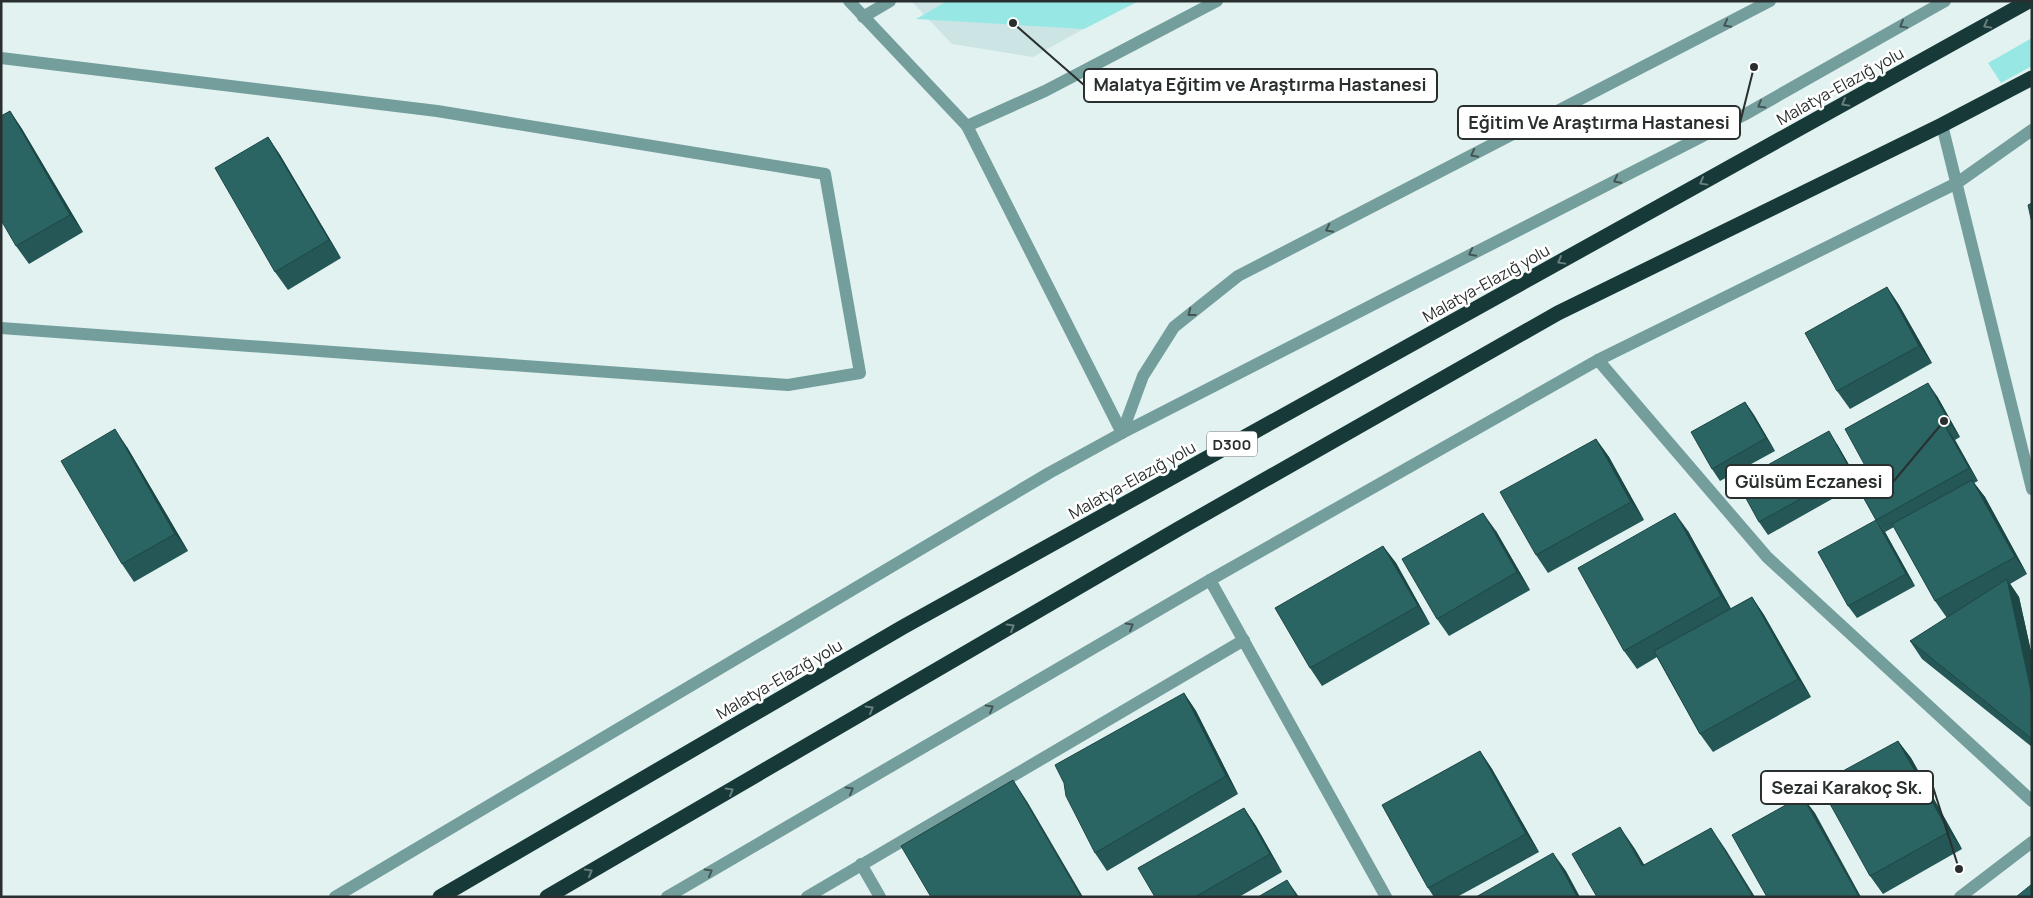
<svg xmlns="http://www.w3.org/2000/svg" width="2033" height="898" viewBox="0 0 2033 898" font-family="Manrope,sans-serif">
	<rect width="100%" height="100%" fill="#e1f2f1"/>
	<polygon fill="#cce5e4" points="911,1 1134,1 1033,57 952,44"/>
	<g fill="#97e8e5">
		<polygon points="947,1 1139,1 1084,29 916,19"/>
		<polygon points="2032,38 2032,66 2001,83 1988,63"/>
	</g>
	<g fill="none" stroke-linecap="round" stroke-linejoin="round">
		<g stroke="#749e9c" stroke-width="12">
			<polyline points="849,1 967,126 1122,433"/>
			<polyline points="863,17 890,1"/>
			<polyline points="1,58 437,111 825,174 860,373 788,385 1,328"/>
			<polyline points="1942,125 2032,489"/>
			<polyline points="967,126 1045,91 1217,1"/>
			<polyline points="1598,360 1767,557 2032,801"/>
			<polyline points="1122,433 1143,376 1174,327 1238,276 1770,1"/>
			<polyline points="1210,580 1386,897"/>
			<polyline points="861,864 880,897"/>
			<polyline points="335,897 1049,473 1122,433 1744,115 1945,1"/>
			<polyline points="667,897 1210,580 1598,360 1957,183 2032,130"/>
			<polyline points="807,897 1244,640"/>
			<polyline points="1960,897 2032,842"/>
		</g>
		<g stroke="#173a39" stroke-width="15">
			<polyline points="440,897 903,627 2029,1"/>
			<polyline points="547,897 1180,528 1558,313 1942,125 2032,78"/>
		</g>
	</g>
	<g fill="#245755">
		<polygon points="10,111 22,129 83,232 29,264 16,246"/>
		<polygon points="268,137 280,155 341,258 288,290 275,272"/>
		<polygon points="1887,287 1899,305 1932,363 1850,409 1837,391"/>
		<polygon points="1937,396 1960,437 1955,440 1978,481 1974,483 1985,497 2027,574 2010,584 2019,597 2032,656 2032,747 1922,659 1910,641 1947,618 1935,601 1894,527 1885,532 1876,520 1857,485 1768,535 1759,522 1837,444 1856,477 1868,471"/>
		<polygon points="1745,402 1754,415 1775,451 1720,481 1712,469"/>
		<polygon points="1596,439 1609,457 1644,520 1548,573 1536,555"/>
		<polygon points="127,447 188,551 134,582 122,564"/>
		<polygon points="1876,520 1885,532 1915,586 1857,618 1848,606"/>
		<polygon points="1496,531 1530,590 1449,636 1437,619"/>
		<polygon points="1688,531 1731,609 1752,597 1764,615 1811,697 1713,752 1700,734 1657,657 1637,669 1624,651"/>
		<polygon points="1383,546 1396,563 1430,624 1322,686 1310,668"/>
		<polygon points="1184,693 1196,711 1238,794 1107,871 1095,853"/>
		<polygon points="1898,741 1911,758 1962,849 1883,894 1870,876"/>
		<polygon points="1480,751 1492,769 1539,852 1457,897 1434,897 1428,888"/>
		<polygon points="1244,808 1256,826 1282,872 1239,897 1155,897"/>
	</g>
	<g fill="#1d4745">
		<polygon points="10,111 22,129 83,232 70,215"/>
		<polygon points="268,137 280,155 341,258 329,240"/>
		<polygon points="1887,287 1899,305 1932,363 1919,346"/>
		<polygon points="1928,383 1937,396 1960,437 1951,425"/>
		<polygon points="1745,402 1754,415 1775,451 1766,438"/>
		<polygon points="1946,428 1955,440 1978,481 1969,468"/>
		<polygon points="115,429 127,447 188,551 175,534"/>
		<polygon points="1829,431 1837,444 1860,484 1851,471"/>
		<polygon points="1596,439 1609,457 1644,520 1631,502"/>
		<polygon points="1972,480 1985,497 2027,574 2015,557"/>
		<polygon points="1483,513 1496,531 1530,590 1517,572"/>
		<polygon points="1675,513 1688,531 1734,614 1721,596"/>
		<polygon points="1876,520 1885,532 1915,586 1906,574"/>
		<polygon points="1383,546 1396,563 1430,624 1418,606"/>
		<polygon points="2007,579 2019,597 2032,656 2032,696"/>
		<polygon points="1752,597 1764,615 1811,697 1798,679"/>
		<polygon points="1184,693 1196,711 1238,794 1226,776"/>
		<polygon points="1898,741 1911,758 1962,849 1949,832"/>
		<polygon points="1480,751 1492,769 1539,852 1526,834"/>
		<polygon points="1013,780 1028,803 1083,897 1081,897"/>
		<polygon points="1802,796 1815,813 1861,897 1859,897"/>
		<polygon points="1244,808 1256,826 1282,872 1270,854"/>
		<polygon points="1620,827 1635,849 1658,888 1642,866"/>
		<polygon points="1711,828 1726,850 1755,897 1753,897"/>
		<polygon points="1553,853 1566,871 1580,897 1577,897"/>
		<polygon points="1287,880 1299,897 1297,897"/>
	</g>
	<g fill="#2a6563" stroke="#1d4745">
		<polygon points="10,111 70,215 16,246 1,220 1,116"/>
		<polygon points="268,137 329,240 275,272 215,168"/>
		<polygon points="2032,203 2032,223 2028,205"/>
		<polygon points="1887,287 1919,346 1837,391 1805,333"/>
		<polygon points="1928,383 1951,425 1946,428 1969,468 1876,520 1853,479 1868,471 1845,429"/>
		<polygon points="1745,402 1766,438 1712,469 1691,432"/>
		<polygon points="115,429 175,534 122,564 61,461"/>
		<polygon points="1829,431 1851,471 1759,522 1737,482"/>
		<polygon points="1596,439 1631,502 1536,555 1500,492"/>
		<polygon points="1972,480 2015,557 1935,601 1892,524"/>
		<polygon points="1483,513 1517,572 1437,619 1402,559"/>
		<polygon points="1675,513 1721,596 1624,651 1578,568"/>
		<polygon points="1876,520 1906,574 1848,606 1818,552"/>
		<polygon points="1383,546 1418,606 1310,668 1275,608"/>
		<polygon points="2007,579 2032,696 2032,739 1910,641"/>
		<polygon points="1752,597 1798,679 1700,734 1654,651"/>
		<polygon points="1184,693 1226,776 1095,853 1066,796 1064,783 1055,765"/>
		<polygon points="1898,741 1949,832 1870,876 1819,784"/>
		<polygon points="1480,751 1526,834 1428,888 1382,805"/>
		<polygon points="1013,780 1081,897 931,897 901,846"/>
		<polygon points="1802,796 1859,897 1767,897 1732,835"/>
		<polygon points="1244,808 1270,854 1195,897 1155,897 1138,868"/>
		<polygon points="1620,827 1642,866 1711,828 1753,897 1597,897 1572,854"/>
		<polygon points="1553,853 1577,897 1476,897"/>
		<polygon points="1287,880 1297,897 1258,897"/>
		<polygon points="2032,884 2032,897 2016,897"/>
	</g>
	<defs><path id="oneway-chevron" d="M-2-3.5L2.5 0L-2 3.5" fill="none" stroke-width="1.6" stroke-linecap="round" stroke-linejoin="round" transform="scale(1.25)"/></defs>
	<g stroke="#435654">
		<use href="#oneway-chevron" transform="translate(1727 24) rotate(153)"/>
		<use href="#oneway-chevron" transform="translate(1903 25) rotate(151)"/>
		<use href="#oneway-chevron" transform="translate(1761 105) rotate(150)"/>
		<use href="#oneway-chevron" transform="translate(1474 154) rotate(153)"/>
		<use href="#oneway-chevron" transform="translate(1617 180) rotate(153)"/>
		<use href="#oneway-chevron" transform="translate(1329 229) rotate(153)"/>
		<use href="#oneway-chevron" transform="translate(1472 253) rotate(153)"/>
		<use href="#oneway-chevron" transform="translate(1191 313) rotate(142)"/>
		<use href="#oneway-chevron" transform="translate(1130 626) rotate(-30)"/>
		<use href="#oneway-chevron" transform="translate(990 708) rotate(-30)"/>
		<use href="#oneway-chevron" transform="translate(850 790) rotate(-30)"/>
		<use href="#oneway-chevron" transform="translate(709 872) rotate(-30)"/>
	</g>
	<g stroke="#687f7e">
		<use href="#oneway-chevron" transform="translate(1987 25) rotate(151)"/>
		<use href="#oneway-chevron" transform="translate(1845 103) rotate(151)"/>
		<use href="#oneway-chevron" transform="translate(1703 182) rotate(151)"/>
		<use href="#oneway-chevron" transform="translate(1561 261) rotate(151)"/>
		<use href="#oneway-chevron" transform="translate(1011 627) rotate(-30)"/>
		<use href="#oneway-chevron" transform="translate(870 709) rotate(-30)"/>
		<use href="#oneway-chevron" transform="translate(730 791) rotate(-30)"/>
		<use href="#oneway-chevron" transform="translate(589 872) rotate(-30)"/>
	</g>
	<g text-anchor="middle" dominant-baseline="central" stroke-width="5" stroke-linejoin="round" paint-order="stroke">
		<rect fill="#fff" stroke="#696d6d" stroke-width="1" x="1207" y="431.5" width="50" height="25" rx="4"/>
		<g font-size="15" font-weight="bold" fill="#292f2e">
			<text x="1232" y="444">D300</text>
		</g>
		<g font-size="16" fill="#292f2e" stroke="#fff">
			<text transform="translate(1840 86) rotate(-29)">Malatya-Elazığ yolu</text>
			<text transform="translate(1486 283) rotate(-29)">Malatya-Elazığ yolu</text>
			<text transform="translate(1132 480) rotate(-29)">Malatya-Elazığ yolu</text>
			<text transform="translate(779 679) rotate(-30)">Malatya-Elazığ yolu</text>
		</g>
	</g>
	<path fill="none" stroke="#292f2e" stroke-width="2" d="M1013 23L1084 85M1754 67L1740 123M1944 421L1893 482M1959 869L1933 787"/>
	<g fill="#292f2e" stroke="#fff" stroke-width="2">
		<circle cx="1013" cy="23" r="5"/>
		<circle cx="1754" cy="67" r="5"/>
		<circle cx="1944" cy="421" r="5"/>
		<circle cx="1959" cy="869" r="5"/>
	</g>
	<g fill="#fff" stroke="#292f2e" stroke-width="2">
		<rect x="1084" y="69" width="353" height="33" rx="5"/>
		<rect x="1458" y="106" width="282" height="33" rx="5"/>
		<rect x="1726" y="465" width="167" height="33" rx="5"/>
		<rect x="1761" y="771" width="172" height="33" rx="5"/>
	</g>
	<g font-size="18" text-anchor="middle" font-weight="bold" fill="#292f2e">
		<text x="1260" y="91">Malatya Eğitim ve Araştırma Hastanesi</text>
		<text x="1599" y="129">Eğitim Ve Araştırma Hastanesi</text>
		<text x="1809" y="488">Gülsüm Eczanesi</text>
		<text x="1847" y="794">Sezai Karakoç Sk.</text>
	</g>
	<rect width="2033" height="898" fill="none" stroke="#292f2e" stroke-width="5"/>
</svg>
